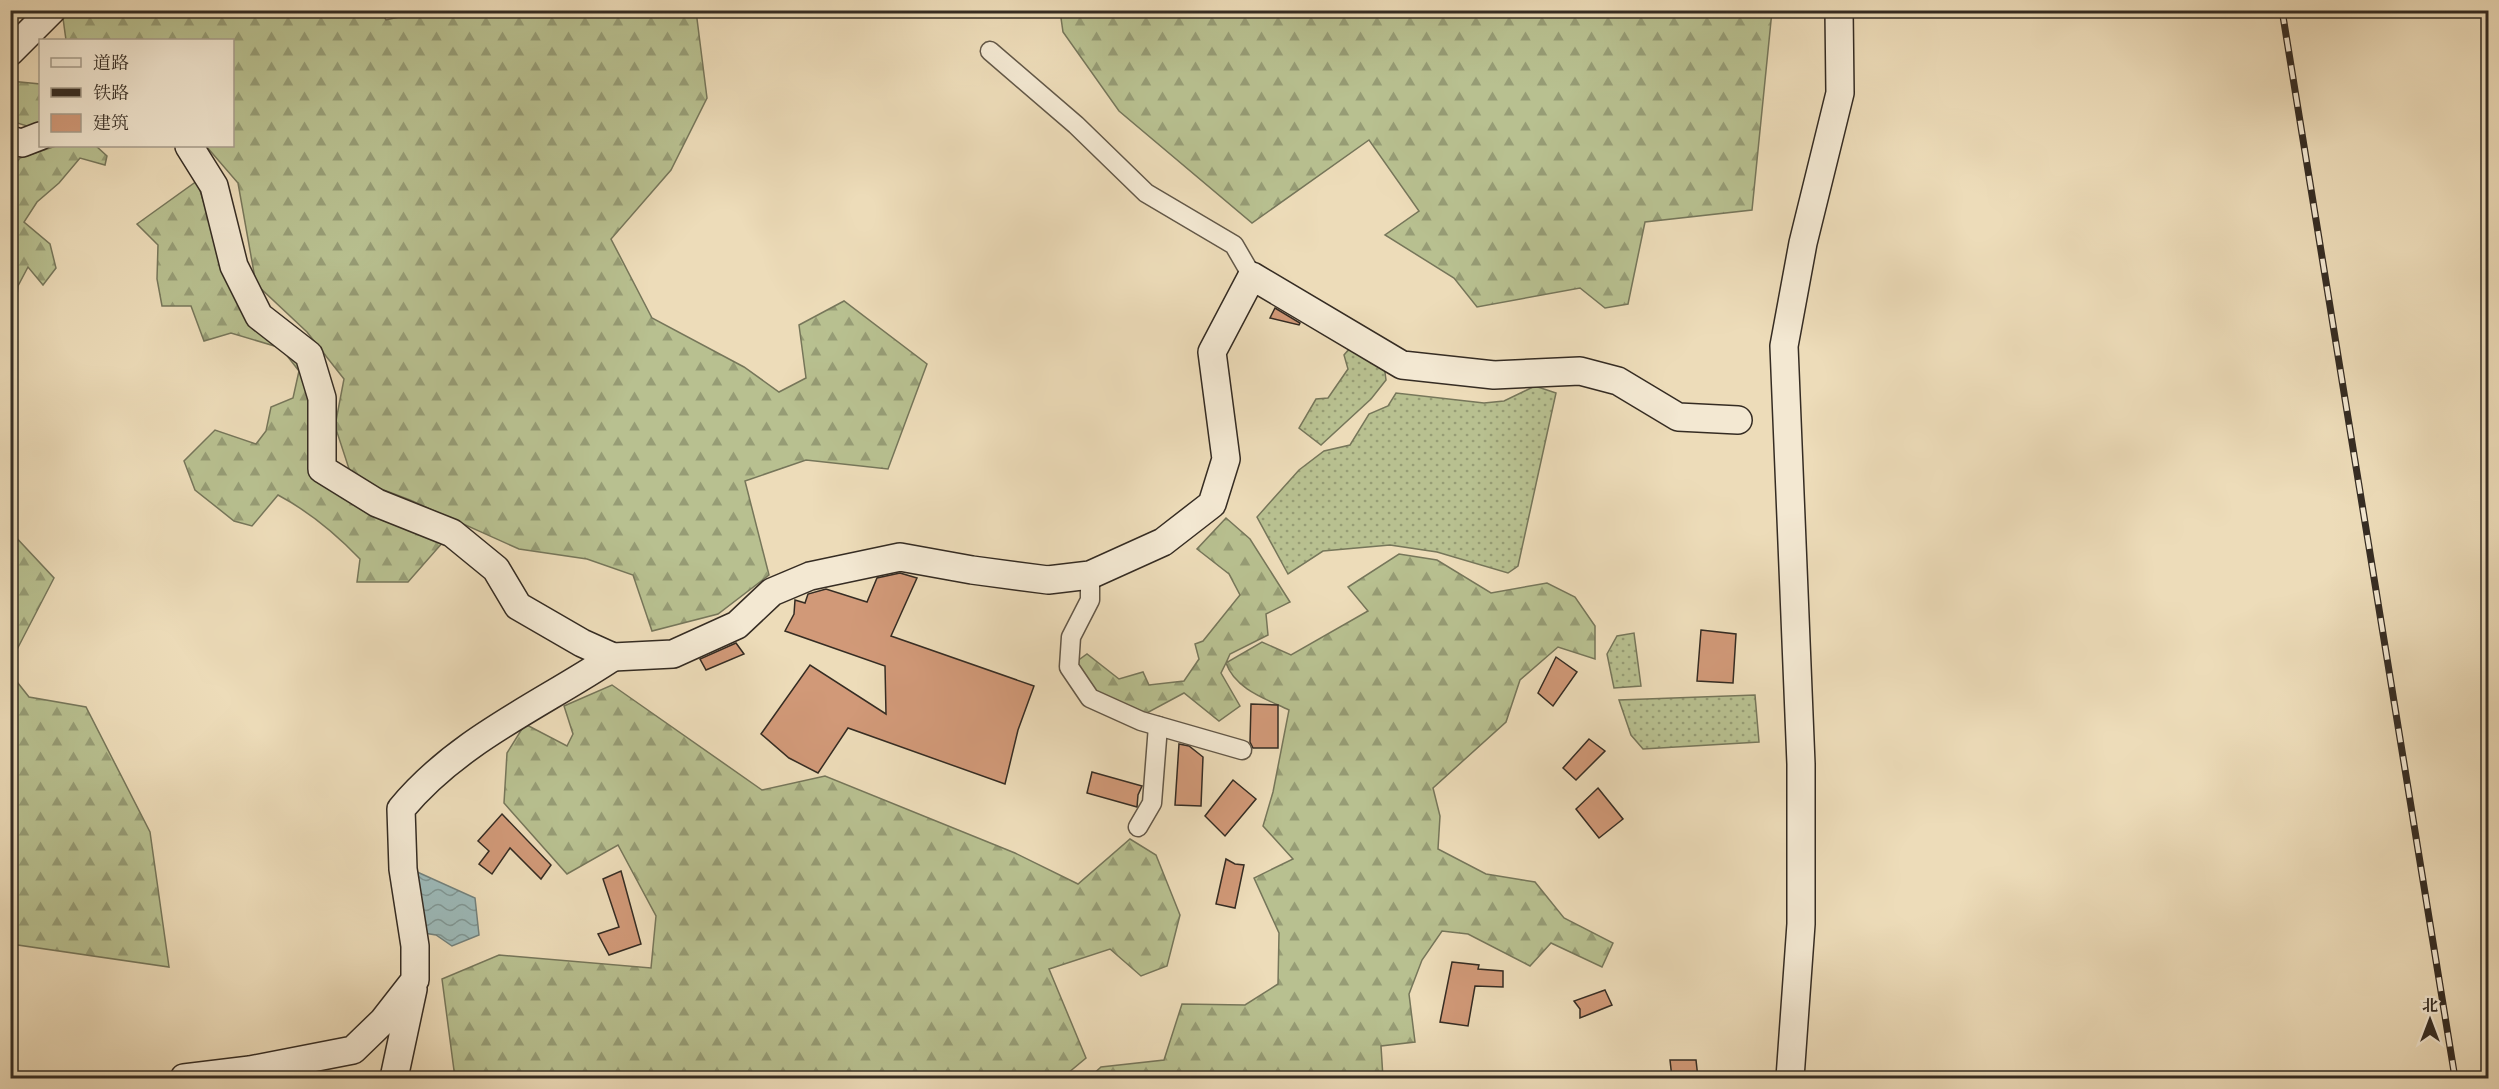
<svg xmlns="http://www.w3.org/2000/svg" width="2499" height="1089" viewBox="0 0 2499 1089" font-family="Cardo,'Noto Serif SC',serif">
	<defs>
		<pattern id="grass-dots" width="8" height="8" patternUnits="userSpaceOnUse" patternTransform="scale(1.5)"><rect width="8" height="8" fill="#b8c090"/><path d="M2 2h.1M6 6h.1" fill="none" stroke="#969c75" stroke-width="1.8" stroke-linecap="round"/></pattern>
		<pattern id="forest-firs" width="22" height="20" patternUnits="userSpaceOnUse" patternTransform="scale(1.5)"><rect width="22" height="20" fill="#b8c090"/><path d="M5 1l3.5 6h-7zM16 11l3.5 6h-7z" fill="#969c75"/></pattern>
		<pattern id="water-waves" width="16" height="10" patternUnits="userSpaceOnUse" patternTransform="scale(1.5)"><rect width="16" height="10" fill="#9cb9b8"/><path d="M0 5q4-4 8 0t8 0" fill="none" stroke="#809795"/></pattern>
	</defs>
	<rect width="100%" height="100%" fill="#eddcb9"/>
	<filter id="stains"><feTurbulence type="fractalNoise" baseFrequency=".00333" numOctaves="4"/><feColorMatrix values="0 0 0 0 .2 0 0 0 0 .09 0 0 0 0 .02 0 0 0 .5 -.17"/></filter>
	<radialGradient id="worn" r=".72"><stop offset=".6" stop-color="#630" stop-opacity="0"/><stop offset="1" stop-color="#630" stop-opacity=".3"/></radialGradient>
	<g fill="url(#grass-dots)" stroke="#76765a" stroke-width="1.5">
		<polygon points="1355,342 1384,365 1386,380 1371,399 1321,445 1299,428 1316,399 1328,398 1348,369 1344,355"/>
		<polygon points="1535,386 1556,393 1518,566 1508,573 1437,552 1390,545 1323,551 1288,574 1257,517 1299,470 1324,451 1350,445 1369,414 1388,406 1396,393 1484,403 1504,401"/>
		<polygon points="1634,633 1641,686 1614,688 1607,654 1617,636"/>
		<polygon points="1755,695 1759,742 1643,749 1631,735 1619,700"/>
	</g>
	<g fill="url(#forest-firs)" stroke="#76765a" stroke-width="1.5">
		<polygon points="380,10 386,20 430,10 696,11 707,98 671,170 611,239 652,318 744,367 779,392 806,378 799,325 844,301 927,364 888,469 806,460 745,481 769,575 718,614 652,631 633,575 587,559 519,549 410,500 352,478 335,426 344,379 307,332 256,284 238,183 206,146 232,146 232,40 66,40 62,11"/>
		<polygon points="1060,11 1772,11 1752,210 1645,222 1628,304 1605,308 1580,288 1477,307 1454,278 1385,235 1419,211 1369,140 1252,223 1119,111 1063,32"/>
		<polygon points="10,81 40,84 40,122 30,127 11,121"/>
		<polygon points="56,146 96,146 107,156 105,165 80,158 59,183 37,202 24,222 50,244 56,268 43,285 28,267 18,286 14,324 11,323 11,169 20,158"/>
		<path d="M197 181 215 238 290 340 314 413 309 461 444 541 408 582H357L360 559C335 533 310 512 278 495L252 526 234 521 195 490 184 461 215 430 256 444 266 431 271 407 293 398 299 371 281 348 231 333 204 341 191 306H162L157 279 158 245 137 224Z"/>
		<path d="M1226 518 1250 539 1290 602 1266 614 1268 635 1230 654 1226 663 1262 642 1291 655 1368 611 1348 587 1399 554 1437 560 1491 593 1547 583 1575 597 1595 626V659L1558 647 1520 680 1506 722 1433 788 1440 816 1438 849 1486 874 1535 882 1564 918 1613 943 1602 967 1551 943 1530 966 1468 934 1442 931 1422 960 1409 994 1415 1042 1381 1046 1383 1078H1089L1101 1067 1164 1060 1182 1004 1245 1005 1278 984 1279 933 1254 878 1293 859 1263 826 1273 792 1289 710C1266 699 1235 689 1226 663L1221 673 1240 706 1219 721 1184 693 1145 714 1090 698 1069 667 1087 654 1119 679 1143 672 1149 685 1184 681 1199 659 1195 644 1203 641 1240 595 1229 574 1197 549Z"/>
		<polygon points="11,532 54,578 11,661"/>
		<polygon points="10,673 29,697 86,707 150,832 169,967 11,944"/>
		<polygon points="612,685 762,790 825,776 1015,853 1078,884 1130,839 1156,855 1180,915 1167,966 1141,976 1110,949 1049,969 1086,1058 1062,1078 455,1078 442,979 499,955 651,968 656,916 618,845 567,874 504,803 507,753 525,724 567,746 573,734 564,706"/>
	</g>
	<polygon fill="url(#water-waves)" stroke="#73817c" stroke-width="1.5" points="415,871 475,898 479,935 452,946 436,935 424,933"/>
	<g fill="#d19978" stroke="#352c23" stroke-width="1.5">
		<polygon points="1275,308 1300,323 1299,325 1270,318"/>
		<polygon points="900,573 917,578 891,636 1034,686 1018,730 1005,784 848,728 818,773 789,758 761,734 810,665 886,714 885,666 785,631 794,614 795,600 805,603 808,594 826,589 867,602 877,578"/>
		<polygon points="1701,630 1736,634 1733,683 1697,681"/>
		<polygon points="736,643 744,654 706,670 700,659"/>
		<polygon points="1556,657 1577,672 1553,706 1538,693"/>
		<polygon points="1251,704 1278,705 1278,748 1253,748 1250,742"/>
		<polygon points="1589,739 1605,751 1576,780 1563,768"/>
		<polygon points="1179,744 1189,746 1203,757 1201,806 1175,805"/>
		<polygon points="1092,772 1142,786 1138,795 1137,807 1087,793"/>
		<polygon points="1233,780 1256,799 1225,836 1205,816"/>
		<polygon points="1598,788 1623,819 1599,838 1576,809"/>
		<polygon points="502,814 551,865 541,879 510,848 492,874 479,864 489,851 478,841"/>
		<polygon points="1226,859 1235,864 1244,865 1235,908 1216,904"/>
		<polygon points="621,871 641,944 609,955 598,934 619,927 603,879"/>
		<polygon points="1452,962 1479,965 1478,969 1503,971 1503,987 1475,986 1468,1026 1440,1022"/>
		<polygon points="1605,990 1612,1005 1580,1018 1580,1009 1574,1001"/>
		<polygon points="1670,1060 1696,1060 1698,1078 1672,1078"/>
	</g>
	<g fill="none" stroke-linecap="round" stroke-linejoin="round">
		<g stroke="#635848" stroke-width="21">
			<g id="street">
				<polyline points="990,51 1076,125 1146,193 1234,245 1252,276"/>
				<polyline points="1090,575 1090,600 1071,637 1069,667 1090,698 1141,721 1242,750"/>
				<polyline points="1138,827 1152,803 1158,726"/>
			</g>
		</g>
		<g stroke="#352c23" stroke-width="30">
			<g id="secondary">
				<polyline points="10,52 52,10"/>
				<polyline points="10,140 22,143 40,136"/>
				<polyline points="189,146 214,186 234,266 259,316 309,355 322,398 322,469 377,503 452,533 496,569 518,606 582,643 613,657 673,654 737,625 772,592 810,576 900,557 972,570 1048,580 1090,575 1163,542 1212,504 1226,459 1212,352 1252,276 1402,365 1494,375 1580,371 1618,381 1678,417 1738,420"/>
				<path d="M184 1078 250 1070 353 1050 383 1021 415 980V946L403 869 401 809C458 740 541 705 613 657"/>
				<polyline points="394,1078 413,989"/>
				<polyline points="1790,1078 1801,924 1801,764 1784,346 1803,243 1840,93 1839,10"/>
			</g>
		</g>
		<use href="#street" stroke="#f3e8d2" stroke-width="18"/>
		<use href="#secondary" stroke="#f3e8d2" stroke-width="27"/>
		<g stroke="#352c23" stroke-width="7">
			<polyline id="rail" points="2282,10 2455,1078"/>
		</g>
		<use href="#rail" stroke="#f3e8d2" stroke-width="4.5" stroke-dasharray="14" stroke-linecap="butt"/>
	</g>
	<rect width="2499" height="1089" fill="none" stroke="#eddcb9" stroke-width="36"/>
	<rect x="12" y="12" width="2475" height="1065" fill="none" stroke="#352c23" stroke-width="3"/>
	<rect x="18" y="18" width="2463" height="1053" fill="none" stroke="#352c23" stroke-width="1.5"/>
	<rect x="39" y="39" width="195" height="108" fill="#f3e8d2" stroke="#a79d8c" stroke-width="1.5"/>
	<rect x="51" y="58" width="30" height="9" fill="#f3e8d2" stroke="#a79d8c" stroke-width="1.5"/>
	<text x="93" y="69" font-size="18" fill="#352c23">道路</text>
	<rect x="51" y="88" width="30" height="9" fill="#352c23" stroke="#a79d8c" stroke-width="1.5"/>
	<text x="93" y="99" font-size="18" fill="#352c23">铁路</text>
	<rect x="51" y="114" width="30" height="18" fill="#d19978" stroke="#a79d8c" stroke-width="1.5"/>
	<text x="93" y="129" font-size="18" fill="#352c23">建筑</text>
	<g transform="translate(2430 1020)" stroke="#f3e8d2" stroke-width="4.5" paint-order="stroke">
	<path d="M0-4.5L10 22L0 15L-10 22Z" fill="#352c23"/>
	<text y="-9" font-size="16" font-weight="bold" text-anchor="middle" fill="#352c23">北</text>
	</g>
	<rect width="100%" height="100%" filter="url(#stains)"/>
	<rect width="100%" height="100%" fill="url(#worn)"/>
</svg>
